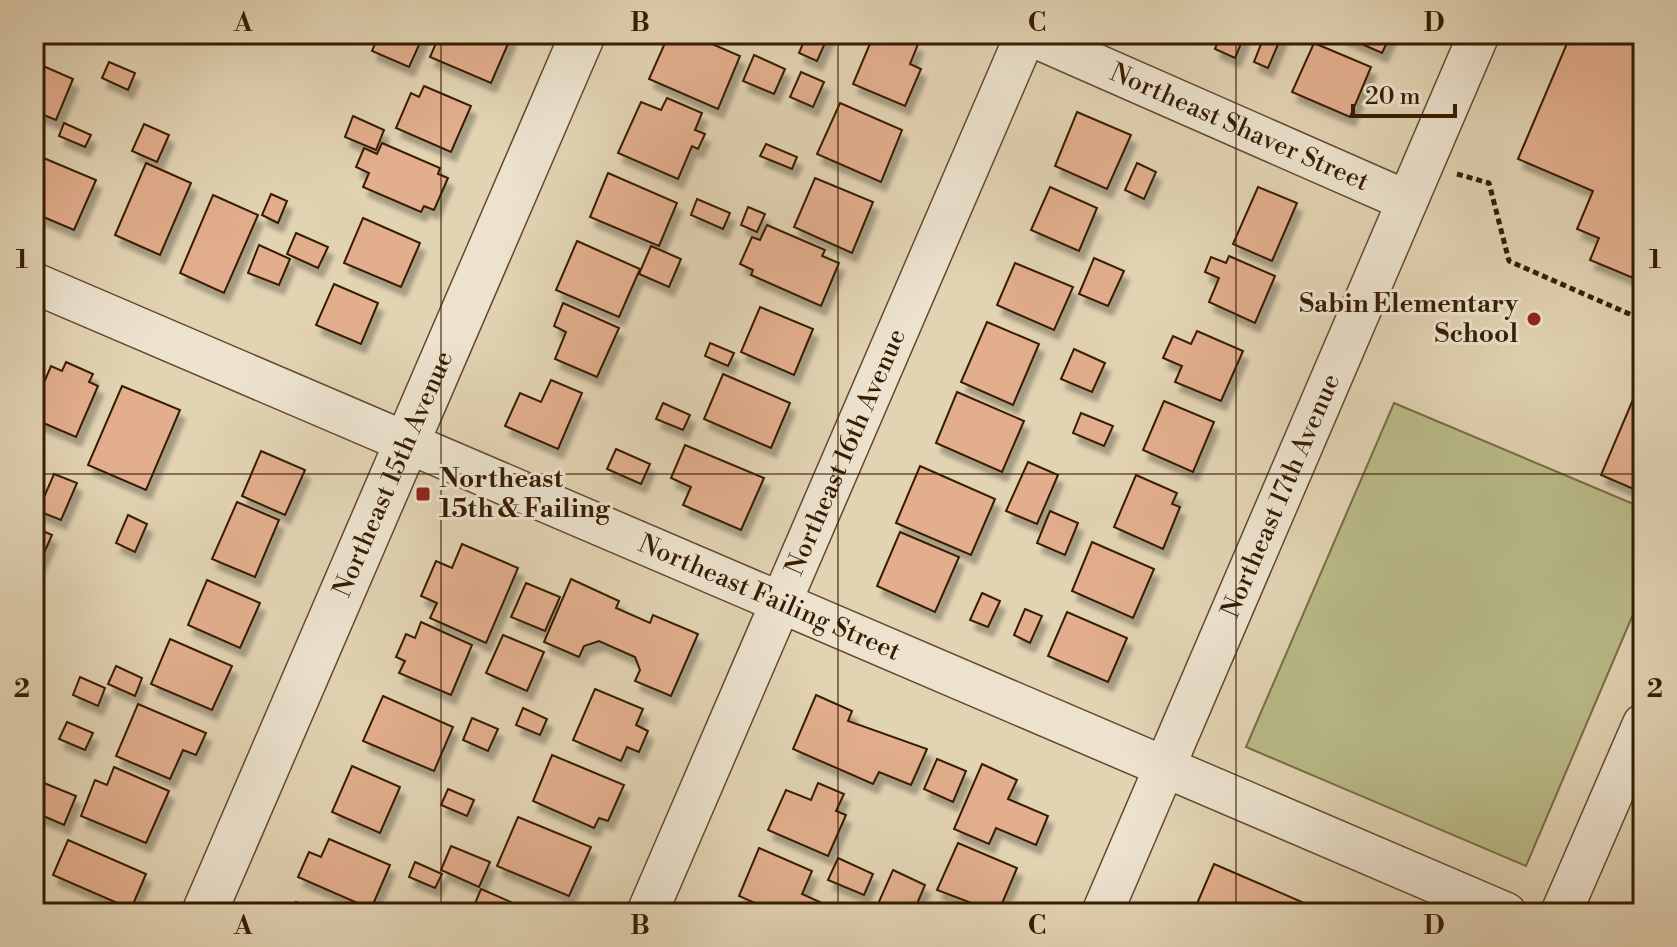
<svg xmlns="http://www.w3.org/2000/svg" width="1677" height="947" viewBox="0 0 1677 947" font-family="'Libre Bodoni',serif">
	<defs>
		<filter id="shadow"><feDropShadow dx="5" dy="9" stdDeviation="2" flood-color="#0004"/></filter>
	</defs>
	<rect width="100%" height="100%" fill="#e2d3b3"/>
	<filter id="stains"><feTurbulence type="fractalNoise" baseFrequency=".0025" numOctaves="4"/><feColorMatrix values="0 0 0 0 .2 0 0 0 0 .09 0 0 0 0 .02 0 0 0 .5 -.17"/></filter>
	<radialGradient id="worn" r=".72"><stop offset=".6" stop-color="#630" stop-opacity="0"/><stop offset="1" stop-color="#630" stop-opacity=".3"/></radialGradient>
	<polygon fill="#b9bb88" stroke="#786c44" stroke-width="2" points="1394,403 1643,508 1643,591 1526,866 1246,747"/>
	<g fill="#e2ae8d" stroke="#371d00" stroke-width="2" filter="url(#shadow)">
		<polygon points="379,34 424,34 409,67 372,51"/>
		<polygon points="440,34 504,34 511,37 491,83 430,57"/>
		<polygon points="669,34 689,34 740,56 718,109 649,79"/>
		<polygon points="807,34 829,34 817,61 799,53"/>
		<polygon points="874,34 893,34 918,44 910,64 921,69 905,106 853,84"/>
		<polygon points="1221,34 1245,34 1235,58 1215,49"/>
		<polygon points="1265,34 1282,35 1268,68 1254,62"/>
		<polygon points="1339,34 1391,34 1382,53"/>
		<polygon points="1571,34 1643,34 1643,282 1590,260 1599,238 1577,229 1593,191 1518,159"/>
		<polygon points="1314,43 1371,67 1350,117 1292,92"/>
		<polygon points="754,55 785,69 774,94 743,81"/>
		<polygon points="34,62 73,79 56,120 34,111"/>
		<polygon points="109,62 135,73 128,90 102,78"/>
		<polygon points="801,72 824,82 813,107 790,97"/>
		<polygon points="424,86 471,106 451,152 396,128 411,93 419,97"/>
		<polygon points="667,98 702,113 695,130 705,134 698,149 692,146 678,179 618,153 641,102 661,110"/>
		<polygon points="840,103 902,130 881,182 817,154"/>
		<polygon points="1077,112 1131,135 1107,189 1055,166"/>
		<polygon points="353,116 384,130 376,150 345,137"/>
		<polygon points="64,123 91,135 85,147 59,136"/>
		<polygon points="144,124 169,135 157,162 132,151"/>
		<polygon points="382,143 440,168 438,174 448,178 434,210 424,206 421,212 363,187 369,173 356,167 364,148 377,154"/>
		<polygon points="766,144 797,157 792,169 760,156"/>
		<polygon points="34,154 96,180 74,230 34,213"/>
		<polygon points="146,163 191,183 160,255 115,235"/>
		<polygon points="1137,163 1156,172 1144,199 1125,190"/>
		<polygon points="608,173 677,203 659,246 590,217"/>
		<polygon points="815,178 873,202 852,253 794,227"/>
		<polygon points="1050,187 1097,208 1079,251 1031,230"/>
		<polygon points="1258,187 1297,203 1272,261 1233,244"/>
		<polygon points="271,194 287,201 278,223 262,215"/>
		<polygon points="213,195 258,215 224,293 180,273"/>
		<polygon points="697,199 730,213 723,229 691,215"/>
		<polygon points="748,207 765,214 757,232 741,225"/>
		<polygon points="363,218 420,243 401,287 344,263"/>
		<polygon points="767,225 825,250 822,256 839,263 821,306 751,275 753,270 740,264 752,237 760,240"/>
		<polygon points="296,233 328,247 318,268 287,254"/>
		<polygon points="577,241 640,269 619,317 556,290"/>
		<polygon points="259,245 290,259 279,285 248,273"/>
		<polygon points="651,246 681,259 669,287 639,274"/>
		<polygon points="1229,256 1275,276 1255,323 1209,302 1219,278 1205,272 1211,257 1226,263"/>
		<polygon points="1094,258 1124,271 1108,306 1079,294"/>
		<polygon points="1015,263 1073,287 1054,330 997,305"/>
		<polygon points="334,284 378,303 361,344 316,325"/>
		<polygon points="563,303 619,328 597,377 555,359 566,332 554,326"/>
		<polygon points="760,307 813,329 794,375 741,352"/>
		<polygon points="987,322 1039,344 1013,405 961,382"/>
		<polygon points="1197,331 1243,351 1221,401 1175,382 1182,366 1163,358 1173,336 1191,344"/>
		<polygon points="710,343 734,353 728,366 705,356"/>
		<polygon points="1074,349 1105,363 1092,392 1061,379"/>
		<polygon points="66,362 93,374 89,382 98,386 76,437 34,419 34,406 51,366 62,371"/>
		<polygon points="723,374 790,403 771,448 704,419"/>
		<polygon points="1643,376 1643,493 1601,475"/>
		<polygon points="551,380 582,393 558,449 505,426 520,393 541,402"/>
		<polygon points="122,386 180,410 146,490 88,465"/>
		<polygon points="957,392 1024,421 1002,472 936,443"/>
		<polygon points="1164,401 1214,422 1193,472 1143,450"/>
		<polygon points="663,403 690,415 683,430 656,419"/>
		<polygon points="1081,413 1113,426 1104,446 1073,433"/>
		<polygon points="685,445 764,478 741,530 683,505 691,487 671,478"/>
		<polygon points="616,449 650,464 641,484 607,469"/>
		<polygon points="261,451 305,470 285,515 242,496"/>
		<polygon points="1028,462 1058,475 1037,524 1006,511"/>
		<polygon points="920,466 995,499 971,555 896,523"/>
		<polygon points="54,474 77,483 61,520 38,511"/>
		<polygon points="1136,475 1177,493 1172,504 1180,507 1163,549 1114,527"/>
		<polygon points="237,502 279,520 255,577 212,559"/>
		<polygon points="1050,511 1078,523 1065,555 1037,543"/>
		<polygon points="128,515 147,524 135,552 116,543"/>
		<polygon points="34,527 52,535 36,571 34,570"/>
		<polygon points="900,532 959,557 935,612 877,586"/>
		<polygon points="1092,542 1154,569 1133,618 1072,591"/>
		<polygon points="462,544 518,568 486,643 430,618 437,603 421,596 436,561 452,568"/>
		<polygon points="571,579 619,601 616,608 650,623 653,615 698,634 671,696 635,681 640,670 635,657 599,641 584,646 579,657 544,642"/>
		<polygon points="207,580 260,603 240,648 188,625"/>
		<polygon points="526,583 560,597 545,631 511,617"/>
		<polygon points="982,593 1000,601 988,627 970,620"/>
		<polygon points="1025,609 1042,616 1030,643 1014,635"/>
		<polygon points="1067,612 1127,638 1108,682 1048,656"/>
		<polygon points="421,622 472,645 451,695 399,673 405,661 396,657 406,634 415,638"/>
		<polygon points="503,635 544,652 527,691 486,673"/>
		<polygon points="170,639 232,666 212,710 151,684"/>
		<polygon points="116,666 142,678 135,696 108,684"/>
		<polygon points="80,677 105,688 98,706 73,695"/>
		<polygon points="595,689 643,709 636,725 648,731 639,752 627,747 621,761 573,740"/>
		<polygon points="816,695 852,711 848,721 927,749 911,785 879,772 873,784 793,749"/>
		<polygon points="383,696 453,727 434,771 363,741"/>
		<polygon points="138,704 206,733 196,755 183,750 170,779 116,756"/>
		<polygon points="523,708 547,719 540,735 516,725"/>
		<polygon points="472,718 498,729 488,751 463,740"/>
		<polygon points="67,722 93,733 85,750 59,739"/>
		<polygon points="552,755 624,785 608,821 599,818 594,828 533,801"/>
		<polygon points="937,759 966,771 953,802 924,789"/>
		<polygon points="982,764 1017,780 1008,799 1048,816 1036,845 996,828 989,844 954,829"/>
		<polygon points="352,766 400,787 380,833 332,812"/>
		<polygon points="114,767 169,791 146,843 81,816 95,780 107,785"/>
		<polygon points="44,783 76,796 64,825 34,812"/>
		<polygon points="818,783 844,794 836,811 846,815 828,856 768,830 786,790 811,800"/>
		<polygon points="448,789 474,800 467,816 441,805"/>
		<polygon points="518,817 591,847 569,896 497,866"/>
		<polygon points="329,839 390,865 371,909 298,877 309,852 321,857"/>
		<polygon points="68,840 146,874 131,909 53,875"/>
		<polygon points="958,843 1017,868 998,913 937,890"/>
		<polygon points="451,846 490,862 479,887 441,870"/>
		<polygon points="759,848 812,871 802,894 822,903 818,913 778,913 739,896"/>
		<polygon points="838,858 873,874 864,895 828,880"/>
		<polygon points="415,862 442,874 435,888 409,877"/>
		<polygon points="1214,864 1302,902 1298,913 1193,913"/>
		<polygon points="893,870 925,885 913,913 874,913"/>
		<polygon points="481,889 536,913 471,913"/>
		<polygon points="296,902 322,913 291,913"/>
	</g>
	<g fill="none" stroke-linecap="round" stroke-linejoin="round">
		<g stroke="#624a2d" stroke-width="43">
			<g id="minor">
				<path id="s1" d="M1027 34 1407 201"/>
				<path id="s2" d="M34 283 1506 913"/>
				<path id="s3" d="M647 913 1026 34"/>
				<path id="s4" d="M1102 913 1479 34"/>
				<polyline points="1561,913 1643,724"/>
			</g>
		</g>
		<g stroke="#624a2d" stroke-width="47">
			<g id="tertiary">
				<path id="s5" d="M204 913 583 34"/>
			</g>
		</g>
		<polyline stroke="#371d00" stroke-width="5" stroke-dasharray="6 4" stroke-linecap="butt" points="1457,174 1489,183 1509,261 1643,320"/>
		<use href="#minor" stroke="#ece2ce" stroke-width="40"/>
		<use href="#tertiary" stroke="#ece2ce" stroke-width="44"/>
	</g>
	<path fill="none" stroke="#371d00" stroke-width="2" stroke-opacity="0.55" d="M441 34V913M838 34V913M1236 34V913M34 474H1643"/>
	<g fill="#8f2418" stroke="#ece2ce" stroke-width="3">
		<circle cx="1534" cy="319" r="8"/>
		<rect x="415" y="486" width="16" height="16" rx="4"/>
	</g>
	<g text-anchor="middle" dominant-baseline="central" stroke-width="6" stroke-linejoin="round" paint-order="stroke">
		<g font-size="26" fill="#371d00" stroke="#ece2ce">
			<text stroke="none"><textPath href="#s1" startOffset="232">Northeast Shaver Street</textPath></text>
			<text stroke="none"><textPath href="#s3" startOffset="502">Northeast 16th Avenue</textPath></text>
			<text stroke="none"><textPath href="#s5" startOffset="478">Northeast 15th Avenue</textPath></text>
			<text stroke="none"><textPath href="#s4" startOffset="454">Northeast 17th Avenue</textPath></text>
			<text stroke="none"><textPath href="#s2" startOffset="800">Northeast Failing Street</textPath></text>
		</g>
		<g font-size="26" font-weight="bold" fill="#371d00" stroke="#ece2ce" text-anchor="end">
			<text x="1518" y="304">Sabin Elementary<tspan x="1518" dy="30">School</tspan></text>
			<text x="439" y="479" text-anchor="start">Northeast<tspan x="439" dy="30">15th &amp; Failing</tspan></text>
		</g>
	</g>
	<rect width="1677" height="947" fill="none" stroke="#e2d3b3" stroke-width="88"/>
	<path d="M1353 104v12h102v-12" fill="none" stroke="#371d00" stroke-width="4"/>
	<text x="1365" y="104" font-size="24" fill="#371d00" stroke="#ece2ce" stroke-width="6" paint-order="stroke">20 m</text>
	<rect x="44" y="44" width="1589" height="859" fill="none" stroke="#371d00" stroke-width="3"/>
	<g font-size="26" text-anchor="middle" font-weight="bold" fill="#371d00">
		<text x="243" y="31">A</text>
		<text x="640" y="31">B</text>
		<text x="1037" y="31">C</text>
		<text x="1434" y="31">D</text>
		<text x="22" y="268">1</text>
		<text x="1655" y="268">1</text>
		<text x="22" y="697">2</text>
		<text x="1655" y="697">2</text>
		<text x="243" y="934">A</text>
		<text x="640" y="934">B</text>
		<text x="1037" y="934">C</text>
		<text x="1434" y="934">D</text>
	</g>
	<rect width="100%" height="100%" filter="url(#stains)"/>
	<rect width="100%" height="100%" fill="url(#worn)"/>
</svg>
